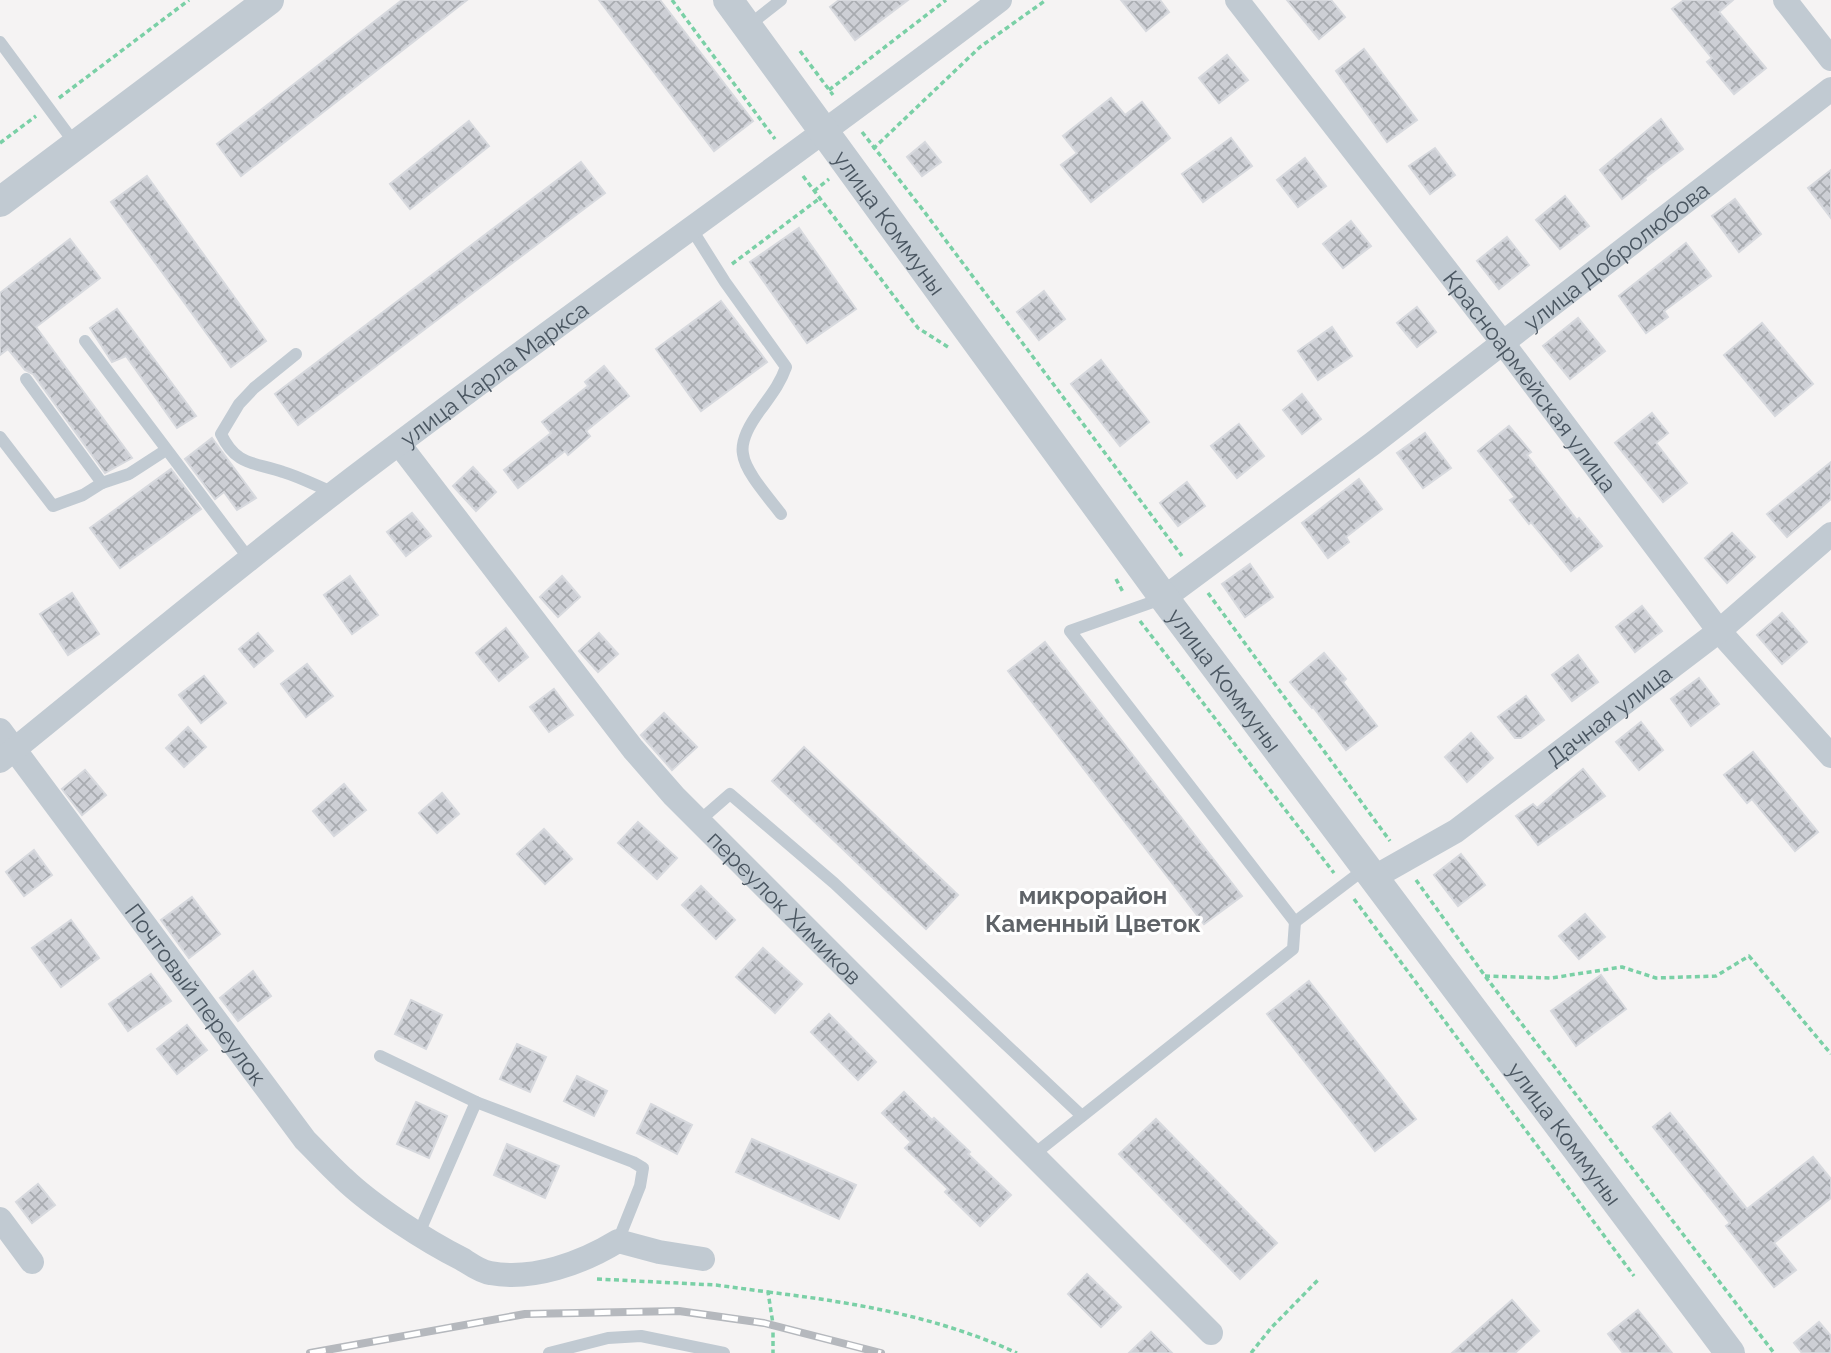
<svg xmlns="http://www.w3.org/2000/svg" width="1831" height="1353" viewBox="0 0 1831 1353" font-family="Raleway,sans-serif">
	<defs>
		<pattern id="building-cross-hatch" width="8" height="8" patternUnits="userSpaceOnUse" patternTransform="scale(1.75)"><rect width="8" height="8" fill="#cdcfd5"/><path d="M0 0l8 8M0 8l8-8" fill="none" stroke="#a8abb0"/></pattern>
	</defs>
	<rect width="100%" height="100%" fill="#f5f3f3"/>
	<g fill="url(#building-cross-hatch)" stroke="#d7d9de" stroke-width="2">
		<polygon points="402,0 467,0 241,176 217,144"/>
		<polygon points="599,0 660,0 753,121 714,151"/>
		<polygon points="839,0 908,0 855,40 830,7"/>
		<polygon points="1121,0 1160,0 1169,12 1146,31"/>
		<polygon points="1287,0 1331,0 1345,17 1319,39"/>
		<polygon points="1684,0 1733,0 1719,12 1766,68 1734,94 1707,62 1712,58 1672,9"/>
		<polygon points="1364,49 1417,120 1387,142 1336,71"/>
		<polygon points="1227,55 1248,80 1219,103 1199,78"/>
		<polygon points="1111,98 1125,115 1142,102 1170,138 1091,202 1061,165 1077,153 1063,136"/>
		<polygon points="1661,119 1683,149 1645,178 1646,180 1622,199 1600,170"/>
		<polygon points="469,121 489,146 410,209 390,184"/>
		<polygon points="1231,138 1252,166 1203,202 1182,174"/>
		<polygon points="925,142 941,162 922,176 907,157"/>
		<polygon points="1435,148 1455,175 1430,194 1409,166"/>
		<polygon points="1305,158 1326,186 1298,207 1277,180"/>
		<polygon points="581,162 605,193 298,425 275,394"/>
		<polygon points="1831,170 1831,218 1808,188"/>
		<polygon points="147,176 266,341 231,367 111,202"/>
		<polygon points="1565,196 1589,226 1560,249 1536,220"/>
		<polygon points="1735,199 1761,234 1739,252 1712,216"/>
		<polygon points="1351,221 1371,246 1343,268 1323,244"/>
		<polygon points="799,228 856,309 807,343 750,262"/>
		<polygon points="1507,237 1529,265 1499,289 1477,261"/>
		<polygon points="70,239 100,278 36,327 132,458 105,473 33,374 25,370 8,349 0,355 0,293"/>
		<polygon points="1686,243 1711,276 1664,311 1668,317 1646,333 1619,296"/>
		<polygon points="1044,291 1065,319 1039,340 1017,312"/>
		<polygon points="721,301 767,362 701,411 656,349"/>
		<polygon points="1417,307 1436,332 1417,347 1397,323"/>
		<polygon points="117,309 196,416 177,428 126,356 112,362 90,328"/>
		<polygon points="1578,318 1605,351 1570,379 1543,346"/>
		<polygon points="1762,323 1813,384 1775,416 1724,355"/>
		<polygon points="1332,327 1352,356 1318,380 1298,351"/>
		<polygon points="1101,360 1149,422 1120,446 1071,384"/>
		<polygon points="604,366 629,396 586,431 590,436 568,455 565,451 518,488 504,470 551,433 542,422 588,386 585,382"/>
		<polygon points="1302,394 1321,419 1302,434 1283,410"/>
		<polygon points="1652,413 1668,433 1656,443 1687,483 1663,502 1615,443"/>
		<polygon points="1239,424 1264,456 1237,478 1211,446"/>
		<polygon points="1509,426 1531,452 1527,455 1577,520 1579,518 1602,546 1571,571 1531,522 1529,524 1510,500 1515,497 1478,451"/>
		<polygon points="1425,433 1451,468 1423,488 1397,453"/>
		<polygon points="212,438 256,498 237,510 224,492 215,499 185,459"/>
		<polygon points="1831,462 1831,499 1787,537 1767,514"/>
		<polygon points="473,467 496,492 476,511 453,486"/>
		<polygon points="171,469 201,509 120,568 90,528"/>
		<polygon points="1359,479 1382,509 1346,537 1349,542 1328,558 1302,523"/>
		<polygon points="1187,482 1205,506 1178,526 1160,503"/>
		<polygon points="412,513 431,536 406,556 387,532"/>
		<polygon points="1732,533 1755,557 1727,583 1705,558"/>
		<polygon points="1250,564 1273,597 1245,617 1222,584"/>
		<polygon points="350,576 378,615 352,634 324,595"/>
		<polygon points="562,576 580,597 558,617 540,597"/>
		<polygon points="72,593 99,634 68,655 40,614"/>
		<polygon points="1642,606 1662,631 1635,652 1616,627"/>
		<polygon points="1782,613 1807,642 1782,664 1757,635"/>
		<polygon points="506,628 528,657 499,681 476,653"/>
		<polygon points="258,633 273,651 254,667 239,649"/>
		<polygon points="599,633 618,654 598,672 579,651"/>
		<polygon points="1045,642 1242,896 1204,924 1008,671"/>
		<polygon points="1324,653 1346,679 1343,682 1377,726 1346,750 1313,707 1312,708 1290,682"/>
		<polygon points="1578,655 1598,682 1572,701 1552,675"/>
		<polygon points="307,664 333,696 306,717 281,684"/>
		<polygon points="204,676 226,703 201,723 179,695"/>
		<polygon points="1699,678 1719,704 1691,726 1671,699"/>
		<polygon points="554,689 573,715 549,732 530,707"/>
		<polygon points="1526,696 1544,720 1521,738 1515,738 1498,717"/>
		<polygon points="664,713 697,747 672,770 641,735"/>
		<polygon points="1641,722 1663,750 1639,770 1616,742"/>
		<polygon points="188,727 206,747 184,767 166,748"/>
		<polygon points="1471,733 1493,758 1467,782 1445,757"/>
		<polygon points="804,747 958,895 926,929 772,781"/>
		<polygon points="1753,752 1818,832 1795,851 1752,799 1747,803 1724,775"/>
		<polygon points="1583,769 1605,796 1538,845 1516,816 1533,804 1537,808"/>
		<polygon points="85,770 106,795 82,815 62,789"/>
		<polygon points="344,784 366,810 334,836 313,811"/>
		<polygon points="442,793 459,814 437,833 419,813"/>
		<polygon points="638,822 677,858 657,879 618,843"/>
		<polygon points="544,829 572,859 545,884 517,854"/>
		<polygon points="34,850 52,875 24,896 6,872"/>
		<polygon points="1461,854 1485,885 1458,906 1434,875"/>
		<polygon points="701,886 735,920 716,939 682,905"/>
		<polygon points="192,897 220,934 189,958 161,920"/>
		<polygon points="1585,914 1605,937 1579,959 1559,936"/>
		<polygon points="71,920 99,958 61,987 32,948"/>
		<polygon points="763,948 802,984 775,1013 736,977"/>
		<polygon points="253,971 271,996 238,1021 220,998"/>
		<polygon points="151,974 171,1001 128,1031 109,1004"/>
		<polygon points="1601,975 1626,1009 1576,1046 1551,1011"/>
		<polygon points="1309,981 1416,1119 1375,1151 1267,1014"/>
		<polygon points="411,1000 442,1015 426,1049 395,1034"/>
		<polygon points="829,1014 876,1062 858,1080 811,1032"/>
		<polygon points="187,1025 207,1050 177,1074 157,1049"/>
		<polygon points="517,1044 546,1057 530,1092 500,1079"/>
		<polygon points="577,1076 607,1091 594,1116 564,1101"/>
		<polygon points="904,1092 932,1120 934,1118 970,1152 968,1154 1011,1195 980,1226 945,1192 948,1189 905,1148 911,1142 882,1113"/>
		<polygon points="416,1102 447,1116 429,1158 397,1144"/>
		<polygon points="651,1104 692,1125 677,1154 637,1133"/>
		<polygon points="1670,1113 1747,1209 1813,1157 1831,1179 1831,1198 1774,1243 1796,1270 1774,1287 1726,1226 1730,1223 1653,1127"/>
		<polygon points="1156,1119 1277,1243 1240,1279 1119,1154"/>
		<polygon points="752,1139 856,1185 839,1219 736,1172"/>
		<polygon points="507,1144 559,1166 545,1198 494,1175"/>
		<polygon points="38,1184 55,1205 32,1223 16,1202"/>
		<polygon points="1087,1274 1121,1307 1101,1327 1068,1294"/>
		<polygon points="1512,1300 1539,1331 1515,1353 1452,1353"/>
		<polygon points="1638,1310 1672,1353 1623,1353 1608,1334"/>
		<polygon points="1819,1322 1831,1336 1831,1353 1802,1353 1794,1343"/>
		<polygon points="1151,1332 1172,1353 1129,1353"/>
	</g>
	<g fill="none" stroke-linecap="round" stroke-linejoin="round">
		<g stroke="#7ad0a6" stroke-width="3.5" stroke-dasharray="5 3.5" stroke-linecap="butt">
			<polyline points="672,0 775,139"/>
			<polyline points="800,51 833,95"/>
			<polyline points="829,90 946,0"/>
			<polyline points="59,98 189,0"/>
			<polyline points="862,132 923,210 1182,556"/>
			<polyline points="0,143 36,116"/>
			<polyline points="873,149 980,47 1046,0"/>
			<polyline points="803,176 918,328 948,347"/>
			<polyline points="814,191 829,179"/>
			<polyline points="732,264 820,198"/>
			<polyline points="1116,579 1124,594"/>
			<polyline points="1208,593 1390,841"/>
			<polyline points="1140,621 1334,873"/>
			<polyline points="1416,880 1485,976 1774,1353"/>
			<polyline points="1354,899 1634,1276"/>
			<polyline points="1485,976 1551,978 1622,967 1656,978 1716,976 1749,956 1831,1054"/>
			<polyline points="597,1279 716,1285 768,1292 773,1324 773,1353"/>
			<path d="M768 1292C856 1303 936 1316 1017 1353"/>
			<polyline points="1251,1353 1271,1328 1318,1280"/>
		</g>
		<g stroke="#c1cad2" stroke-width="12">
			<polyline points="748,26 781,0"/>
			<polyline points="0,42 76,145"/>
			<path d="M691 228 725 282 786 367C780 384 771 395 761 409 752 421 740 439 743 454 745 472 770 499 781 514"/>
			<polyline points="85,341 250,560"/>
			<path d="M296 354 254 388 239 404 221 434C236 466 254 462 283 472 300 477 317 486 334 493"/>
			<polyline points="26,379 102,483 129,474 166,450"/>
			<polyline points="0,437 53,506 83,495 102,483"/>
			<polyline points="1164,598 1070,631 1295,922 1366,868"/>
			<polyline points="699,821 730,794 834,883 1082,1116"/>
			<polyline points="380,1056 476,1102 633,1162 643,1168 640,1186 618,1241"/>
			<polyline points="1033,1155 1293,949 1295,922"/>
			<polyline points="419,1233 476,1102"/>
			<polyline points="549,1353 608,1338 641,1336 724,1353"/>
		</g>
		<g stroke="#c1cad2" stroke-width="24">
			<path id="s1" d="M1237 0 1503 343 1719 631 1831 756"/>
			<polyline points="1785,0 1831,59"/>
			<path id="s2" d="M399 444 633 749 674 796 1211 1333"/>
			<path id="s3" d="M1164 598 1372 444 1831 89"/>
			<path id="s4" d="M0 730 305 1140C318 1153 330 1166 343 1178 372 1206 426 1241 462 1259 470 1264 481 1272 490 1273 533 1281 582 1263 618 1241L659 1252 703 1259"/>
			<path id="s5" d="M0 761C111 671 222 579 335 492 554 324 781 167 1000 0"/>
			<path id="s6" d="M1373 878 1456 831 1719 631 1831 534"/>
			<polyline points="0,1219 32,1262"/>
		</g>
		<g stroke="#c1cad2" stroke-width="30">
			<path id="s7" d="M728 0 1164 598 1730 1353"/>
			<polyline points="0,202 269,0"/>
		</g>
		<g stroke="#b5b8bd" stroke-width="8">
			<polyline id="rail" points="310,1353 525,1314 679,1311 764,1323 881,1353"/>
		</g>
		<use href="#rail" stroke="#fff" stroke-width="5" stroke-dasharray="16" stroke-linecap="butt"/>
	</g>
	<g text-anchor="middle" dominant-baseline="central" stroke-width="6" stroke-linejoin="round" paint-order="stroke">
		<g font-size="23" fill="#4a5661" stroke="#fff">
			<text stroke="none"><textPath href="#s7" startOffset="275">улица Коммуны</textPath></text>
			<text stroke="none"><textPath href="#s3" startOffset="567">улица Добролюбова</textPath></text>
			<text stroke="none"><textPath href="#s5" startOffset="628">улица Карла Маркса</textPath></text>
			<text stroke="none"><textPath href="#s1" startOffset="481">Красноармейская улица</textPath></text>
			<text stroke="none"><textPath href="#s7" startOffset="842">улица Коммуны</textPath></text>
			<text stroke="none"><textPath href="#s6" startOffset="287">Дачная улица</textPath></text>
			<text stroke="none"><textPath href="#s2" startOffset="604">переулок Химиков</textPath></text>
			<text stroke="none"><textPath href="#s4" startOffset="329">Почтовый переулок</textPath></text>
			<text stroke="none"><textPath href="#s7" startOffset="1409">улица Коммуны</textPath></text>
		</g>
		<g font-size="24" font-weight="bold" fill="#5f6368" stroke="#fff">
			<text x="1093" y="895">микрорайон<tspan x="1093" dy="28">Каменный Цветок</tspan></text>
		</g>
	</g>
</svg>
